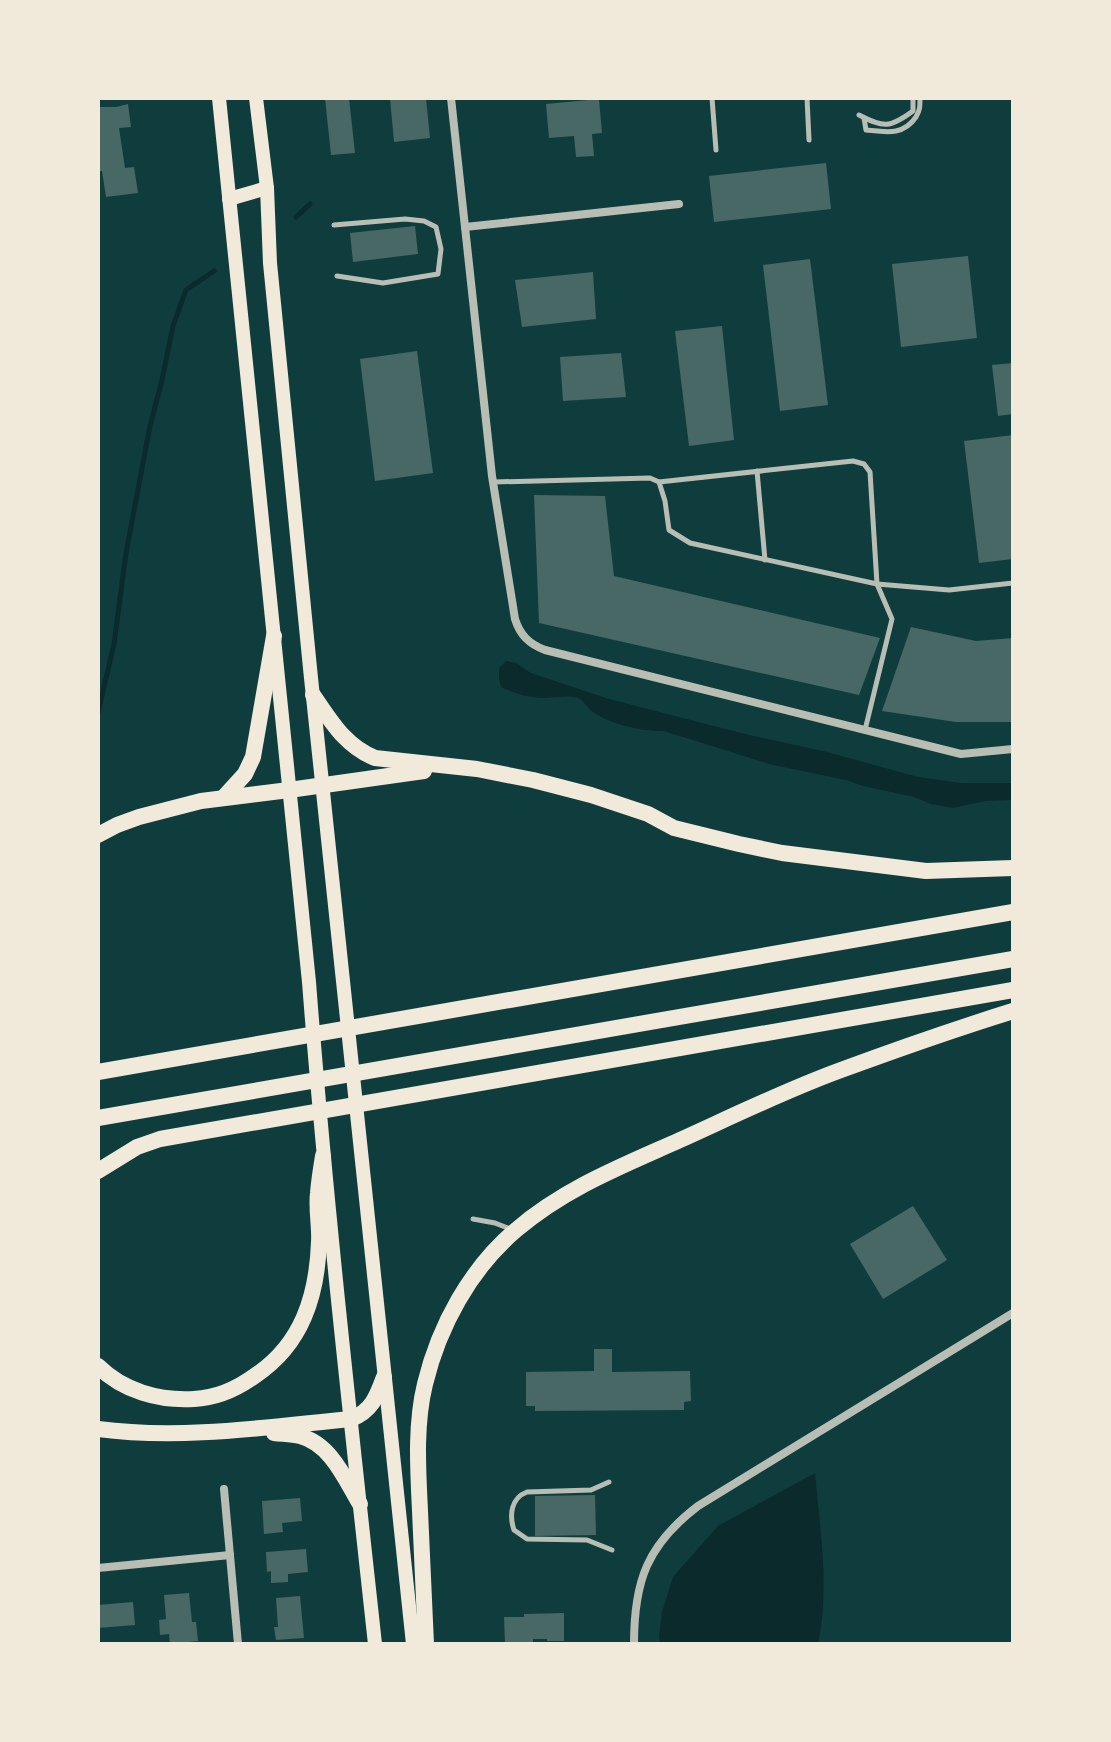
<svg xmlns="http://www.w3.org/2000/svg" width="1111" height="1742" viewBox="0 0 1111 1742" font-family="'Open Sans',sans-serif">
	<rect width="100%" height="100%" fill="#0f3d3e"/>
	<g fill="#0a2a2b">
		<path d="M506 661 516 663 531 673 609 699 749 735 827 752 918 777 961 783H1013V800L985 801 953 808 931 804 914 797 863 786 846 780 773 765 664 731C644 732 609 724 593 712 588 709 585 702 580 699 570 694 554 698 543 698 528 698 514 693 501 687L499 678V668Z"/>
		<path d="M815 1473C820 1530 830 1588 818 1644H660L659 1637 662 1612 673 1577 718 1526Z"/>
	</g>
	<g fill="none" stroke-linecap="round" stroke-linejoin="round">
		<g stroke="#0a2a2b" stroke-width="5">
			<polyline points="296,217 310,204"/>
			<polyline points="98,713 114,644 126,553 150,426 162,380 173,326 186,290 214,271"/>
		</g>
	</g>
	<g fill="#486865">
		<polygon points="325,98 349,98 355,153 331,155"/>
		<polygon points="390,98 426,98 430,138 394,142"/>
		<polygon points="599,99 602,133 592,134 594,156 576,157 574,136 549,138 546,104"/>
		<polygon points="128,104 131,127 119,128 125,168 134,167 138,193 106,197 102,171 98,171 98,107 116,107"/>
		<polygon points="826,163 831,209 714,222 709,176"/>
		<polygon points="415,226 418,254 353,262 350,233"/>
		<polygon points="968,256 977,338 901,347 892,264"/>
		<polygon points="810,259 828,405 780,411 763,265"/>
		<polygon points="593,272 596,319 522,327 515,280"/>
		<polygon points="722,326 734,440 689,446 675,331"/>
		<polygon points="417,351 433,473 375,481 360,359"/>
		<polygon points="621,353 626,397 563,401 560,357"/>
		<polygon points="1013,363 1013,414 998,416 992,365"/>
		<polygon points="1013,435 1013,559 979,563 964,441"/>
		<polygon points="534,495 605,496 614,576 880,638 859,695 539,623"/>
		<polygon points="911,627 976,641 1013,638 1013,722 956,722 882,711"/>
		<polygon points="913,1206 947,1260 883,1299 850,1244"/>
		<polygon points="594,1349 612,1349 612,1372 690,1371 691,1401 684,1402 684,1410 535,1411 535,1406 526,1406 526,1372 594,1371"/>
		<polygon points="595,1495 596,1535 535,1536 535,1496"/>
		<polygon points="300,1498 302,1521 282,1523 283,1532 264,1534 262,1501"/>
		<polygon points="306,1549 308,1572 288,1574 288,1582 271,1583 271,1571 267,1572 266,1552"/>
		<polygon points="189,1593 192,1622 196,1622 198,1641 170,1644 169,1634 160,1635 159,1620 166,1619 164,1595"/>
		<polygon points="300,1596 304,1638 276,1640 274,1627 278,1627 276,1598"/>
		<polygon points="133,1602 135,1625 98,1628 98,1605"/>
		<polygon points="564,1613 564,1641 547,1641 547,1639 533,1639 533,1643 505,1644 504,1617 524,1617 524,1614"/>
	</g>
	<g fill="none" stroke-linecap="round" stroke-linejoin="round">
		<g stroke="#b8beb3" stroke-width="5">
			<polyline points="712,98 716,150"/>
			<polyline points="807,98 809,140"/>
			<path d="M859 115C884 128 890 128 913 111V98"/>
			<path d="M864 118 866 130C886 132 903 136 916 117 920 110 920 107 920 98"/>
			<polyline points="334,225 405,219 424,221 436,227 441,249 438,274 383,283 337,276"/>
			<polyline points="757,471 765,560"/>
			<polyline points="494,482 650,478 659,482 665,501 669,530 690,543 877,584 949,590 1013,583"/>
			<polyline points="659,482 853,461 864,464 870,472 877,584 892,619 865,730"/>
			<polyline points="473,1219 495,1223 510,1229"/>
			<path d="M609 1482 591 1490 527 1492C511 1498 509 1515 514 1530L527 1539 587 1540 612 1550"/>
		</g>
		<g stroke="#b8beb3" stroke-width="8">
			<path d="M451 98 492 476 515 619C520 635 529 644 545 650L961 754 1013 749"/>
			<polyline points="465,227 679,204"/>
			<polyline points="224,1489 238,1644"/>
			<polyline points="98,1568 230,1555"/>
			<path d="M634 1644C634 1581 647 1545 698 1506L1013 1313"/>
		</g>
		<g stroke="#f1e9da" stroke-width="14">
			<path d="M219 98 309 982C326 1203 351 1424 375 1644"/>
			<polyline points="256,98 267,188 270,263 311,678 413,1644"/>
			<polyline points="229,199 267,188"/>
		</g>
		<g stroke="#f1e9da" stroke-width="16">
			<path d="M313 695C331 721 345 746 375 758L477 769 533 780 591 795 648 814 674 828 739 844 782 853 926 871 1013 868"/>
			<polyline points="225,796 245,774 253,757 274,636"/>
			<polyline points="98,835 117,825 139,817 201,801 289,790 424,771"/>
			<polyline points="98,1072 1013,912"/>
			<polyline points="98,1118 1013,959"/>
			<polyline points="98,1171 137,1147 160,1139 1013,990"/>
			<path d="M98 1366C123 1391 159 1401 194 1399 218 1398 237 1389 256 1375 302 1344 317 1296 319 1242 320 1226 316 1209 318 1193 319 1181 321 1168 323 1156"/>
			<path d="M98 1429C181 1440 267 1427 351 1419 372 1411 377 1396 384 1377"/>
			<path d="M274 1433C282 1434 292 1434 300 1436 331 1444 345 1479 360 1504"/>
			<path d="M426 1644C424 1600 422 1555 420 1511 418 1469 415 1425 425 1384 439 1326 470 1269 516 1230 565 1188 622 1166 680 1140 733 1116 786 1090 841 1070 898 1049 955 1029 1013 1011"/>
		</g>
	</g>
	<rect width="1111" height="1742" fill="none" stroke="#f1e9da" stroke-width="200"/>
</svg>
